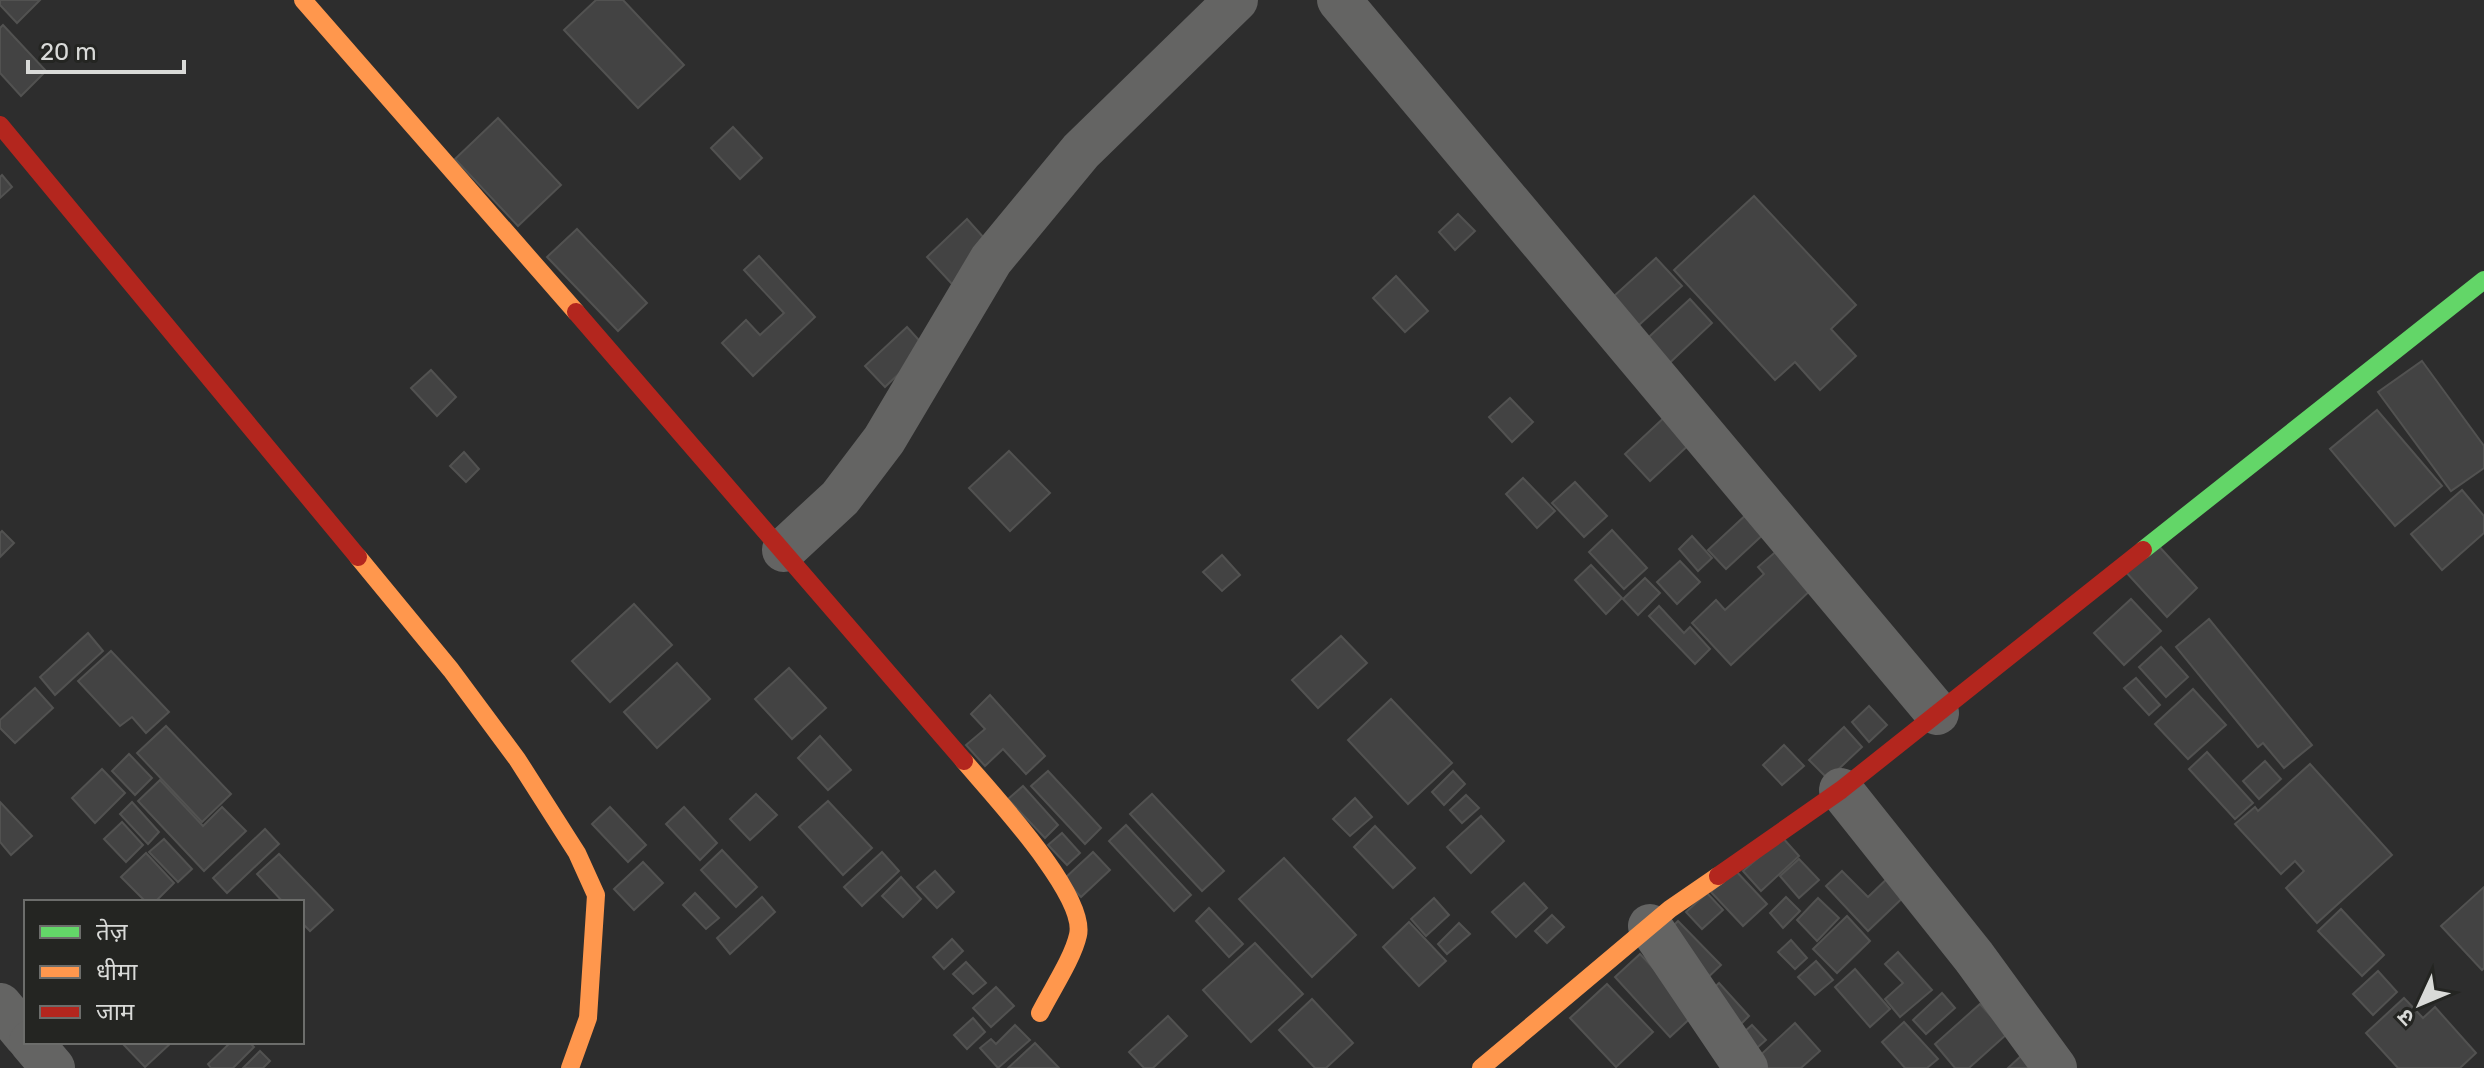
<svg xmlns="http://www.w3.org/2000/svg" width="2484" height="1068" viewBox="0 0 2484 1068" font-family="Rubik,'Noto Sans Devanagari',sans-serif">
	<rect width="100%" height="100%" fill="#2d2d2d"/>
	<g fill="#434343" stroke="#525251" stroke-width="2">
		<polygon points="0,0 40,0 17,23 0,5"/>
		<polygon points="596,0 623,0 684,65 638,108 564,30"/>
		<polygon points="3,25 46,71 21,96 0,73 0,28"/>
		<polygon points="498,118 561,185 518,226 455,159"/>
		<polygon points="733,127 762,158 740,179 711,148"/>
		<polygon points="2,175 12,187 0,198 0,177"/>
		<polygon points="1754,196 1856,305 1831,329 1856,356 1820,390 1795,362 1775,380 1674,270"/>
		<polygon points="1458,214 1475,231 1455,250 1439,232"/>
		<polygon points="967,219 993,248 953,285 927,257"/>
		<polygon points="577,229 647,303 618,331 547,257"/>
		<polygon points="759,256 815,317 753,376 722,343 746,320 760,335 784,313 744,270"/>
		<polygon points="1656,258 1682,286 1629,334 1603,306"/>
		<polygon points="1396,276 1428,311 1405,332 1373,298"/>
		<polygon points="1690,299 1712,323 1661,371 1638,347"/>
		<polygon points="907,327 926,348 885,387 865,366"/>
		<polygon points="2422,361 2484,446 2484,468 2451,491 2378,392"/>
		<polygon points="431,370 456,397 437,416 411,388"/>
		<polygon points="1510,398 1533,422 1512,442 1489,417"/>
		<polygon points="2377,410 2442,486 2395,526 2330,449"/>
		<polygon points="1668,414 1693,441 1650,481 1625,454"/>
		<polygon points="1009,451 1050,493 1010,531 969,488"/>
		<polygon points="464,452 479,469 466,482 450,466"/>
		<polygon points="1523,478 1555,511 1537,528 1506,494"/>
		<polygon points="1575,482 1607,516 1584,537 1552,503"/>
		<polygon points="2462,490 2484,516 2484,533 2442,570 2411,534"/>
		<polygon points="1749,512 1767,531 1726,569 1708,550"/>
		<polygon points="1612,530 1647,568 1624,589 1589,552"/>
		<polygon points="2,531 14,543 0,557 0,533"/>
		<polygon points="1692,536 1712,558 1698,571 1679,549"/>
		<polygon points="2156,543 2197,588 2167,617 2125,571"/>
		<polygon points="1780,548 1815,586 1731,665 1692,623 1716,600 1725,610 1764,574 1758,567"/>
		<polygon points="1222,555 1240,575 1222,591 1203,572"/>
		<polygon points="1680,561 1700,582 1677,604 1657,582"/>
		<polygon points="1591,565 1622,598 1606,614 1575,580"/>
		<polygon points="1645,578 1660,593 1638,615 1623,599"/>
		<polygon points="2131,599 2161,631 2124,665 2094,633"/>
		<polygon points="634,604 672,645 610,702 572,661"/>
		<polygon points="1659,606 1684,633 1690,627 1710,649 1695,664 1649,616"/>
		<polygon points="2209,619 2312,745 2284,768 2263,743 2258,747 2176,647"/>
		<polygon points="88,633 103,651 55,695 40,677"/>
		<polygon points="1341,636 1367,663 1318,708 1292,680"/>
		<polygon points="2161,647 2188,677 2166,697 2139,667"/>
		<polygon points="111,651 169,712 146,733 132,717 120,726 78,681"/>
		<polygon points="677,663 710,699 657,748 624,712"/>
		<polygon points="789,668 826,708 792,739 755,699"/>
		<polygon points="2136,678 2160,705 2149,715 2124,688"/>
		<polygon points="35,688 53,708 15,743 0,728 0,720"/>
		<polygon points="2193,689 2226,725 2188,759 2155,724"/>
		<polygon points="990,695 1045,756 1026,774 1003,749 985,766 966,745 985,729 971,714"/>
		<polygon points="1391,699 1452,763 1408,804 1348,740"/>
		<polygon points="1869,706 1887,725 1869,742 1852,722"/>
		<polygon points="166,726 231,794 202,822 137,753"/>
		<polygon points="1844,727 1862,747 1828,779 1809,760"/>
		<polygon points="820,736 851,770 828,790 798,758"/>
		<polygon points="1784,745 1804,766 1782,785 1763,765"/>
		<polygon points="2207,752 2253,803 2235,819 2189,769"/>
		<polygon points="129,754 152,778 135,795 112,771"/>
		<polygon points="2265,761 2281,779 2259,799 2243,781"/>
		<polygon points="2310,764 2392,855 2317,923 2286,888 2304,871 2295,861 2281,874 2235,824 2255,807 2258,811"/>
		<polygon points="102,769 125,793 95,823 72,798"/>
		<polygon points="1048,771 1101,828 1085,844 1031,786"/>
		<polygon points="1453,771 1465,784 1444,805 1432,792"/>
		<polygon points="160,780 203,826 222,807 246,831 204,871 138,801"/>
		<polygon points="1023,786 1058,825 1045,838 1008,799"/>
		<polygon points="756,794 777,815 750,840 730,819"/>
		<polygon points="1152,794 1224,871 1202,891 1130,814"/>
		<polygon points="1466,795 1479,808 1462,823 1450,810"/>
		<polygon points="1355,798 1372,817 1350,836 1333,819"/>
		<polygon points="828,801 872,848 843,875 799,827"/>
		<polygon points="0,802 32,836 11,855 0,842"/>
		<polygon points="132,802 159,832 148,844 120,814"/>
		<polygon points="610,807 646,845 628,862 592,824"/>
		<polygon points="684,807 717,843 700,860 666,824"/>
		<polygon points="1481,816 1504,841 1471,873 1447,847"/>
		<polygon points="122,822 143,845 126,862 104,839"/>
		<polygon points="1126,825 1191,895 1174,911 1109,841"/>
		<polygon points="1375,826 1415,868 1393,888 1354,847"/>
		<polygon points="265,829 279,844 227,893 213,878"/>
		<polygon points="1062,833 1080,853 1067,865 1048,845"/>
		<polygon points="1782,837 1799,856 1761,891 1743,871"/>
		<polygon points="164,839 192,869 178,882 149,852"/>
		<polygon points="722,850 757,887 736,907 701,870"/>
		<polygon points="882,852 899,871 862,906 844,887"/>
		<polygon points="1093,852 1110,870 1081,897 1064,879"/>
		<polygon points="146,853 174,883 155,902 146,902 121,877"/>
		<polygon points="279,854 333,910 310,931 302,923 302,902 283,902 257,874"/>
		<polygon points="1284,858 1356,935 1312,977 1239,899"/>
		<polygon points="1799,859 1819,880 1799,898 1780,876"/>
		<polygon points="643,862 663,883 634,910 614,889"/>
		<polygon points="1735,870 1767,904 1743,926 1711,892"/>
		<polygon points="935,871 954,892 937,908 917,887"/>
		<polygon points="1842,871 1868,897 1894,872 1911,890 1868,931 1826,886"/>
		<polygon points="901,877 921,899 903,917 882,896"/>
		<polygon points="1524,883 1547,908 1516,937 1492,912"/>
		<polygon points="2484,887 2484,968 2482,970 2441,926"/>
		<polygon points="695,893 719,918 706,929 683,905"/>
		<polygon points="1707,893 1723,910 1702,929 1686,912"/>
		<polygon points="762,897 775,912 730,954 717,938"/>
		<polygon points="1786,897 1800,911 1783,928 1770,913"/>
		<polygon points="1434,898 1449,915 1426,936 1411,919"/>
		<polygon points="1818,898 1839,918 1817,941 1797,920"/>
		<polygon points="1209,908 1243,944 1229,957 1196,921"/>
		<polygon points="2341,909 2384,955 2362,976 2318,931"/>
		<polygon points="1552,915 1564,927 1547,943 1535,931"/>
		<polygon points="1847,916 1870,941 1837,973 1813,949"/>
		<polygon points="1678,921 1721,965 1702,983 1660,939"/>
		<polygon points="1409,922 1446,961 1419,986 1383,947"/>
		<polygon points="1459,923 1470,934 1447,954 1438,944"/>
		<polygon points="952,939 963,951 944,969 933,957"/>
		<polygon points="1791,940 1807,958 1795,969 1778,952"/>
		<polygon points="1255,943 1303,994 1251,1042 1203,990"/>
		<polygon points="1898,952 1932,990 1900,1017 1885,999 1903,983 1885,964"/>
		<polygon points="1640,954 1696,1013 1670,1037 1615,977"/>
		<polygon points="1816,961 1833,980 1815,995 1798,977"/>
		<polygon points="966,962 986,983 973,994 953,974"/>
		<polygon points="1855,969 1890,1009 1870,1027 1835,987"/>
		<polygon points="2378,971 2397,992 2373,1015 2353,994"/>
		<polygon points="1719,983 1749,1016 1734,1031 1703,998"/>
		<polygon points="1607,984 1653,1032 1616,1067 1570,1018"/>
		<polygon points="996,987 1014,1006 991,1027 973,1008"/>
		<polygon points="1942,993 1955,1008 1926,1034 1913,1020"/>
		<polygon points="2404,998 2423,1018 2435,1007 2476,1053 2460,1068 2398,1068 2366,1033"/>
		<polygon points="1312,999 1353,1043 1326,1068 1315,1068 1279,1030"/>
		<polygon points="1980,1004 2007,1034 1969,1068 1955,1068 1935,1044"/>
		<polygon points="1168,1016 1187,1036 1153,1068 1144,1068 1129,1052"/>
		<polygon points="973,1018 985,1032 967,1049 954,1035"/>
		<polygon points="1904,1022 1938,1059 1927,1068 1905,1068 1882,1042"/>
		<polygon points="1795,1023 1820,1051 1801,1068 1760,1068 1754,1061"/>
		<polygon points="1015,1025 1030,1040 998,1068 980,1048 991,1039 996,1044"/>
		<polygon points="1752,1025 1766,1040 1750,1054 1736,1039"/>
		<polygon points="121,1042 172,1042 145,1067"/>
		<polygon points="231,1042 249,1042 254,1047 233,1068 211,1068 208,1064"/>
		<polygon points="1035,1043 1059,1068 1008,1068"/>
		<polygon points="260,1051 270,1061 263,1068 243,1068"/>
		<polygon points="2021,1056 2032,1068 2008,1068"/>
	</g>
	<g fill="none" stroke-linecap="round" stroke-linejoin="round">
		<g stroke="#646463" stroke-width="44">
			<polyline points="1339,0 1937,713"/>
			<polyline points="784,550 840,498 884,440 991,260 1081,151 1236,0"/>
			<polyline points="1841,790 1974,957 2055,1068"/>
			<polyline points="1650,926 1746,1068"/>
			<polyline points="0,1005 26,1036"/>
			<polyline points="31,1042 53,1068"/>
		</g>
		<polyline stroke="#63d668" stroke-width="18" points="2143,550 2484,280"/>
		<g stroke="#ff974d" stroke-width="18">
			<polyline points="303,0 576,312"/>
			<polyline points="358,557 451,670 517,759 577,853 596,895 588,1018 570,1068"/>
			<path d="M964 761C991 793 1087 895 1078 935 1073 958 1051 991 1040 1013"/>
			<polyline points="1481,1068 1670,909 1718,876"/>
		</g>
		<g stroke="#b3261e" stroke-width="18">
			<polyline points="0,125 358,557"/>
			<polyline points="576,312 964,761"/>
			<polyline points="1718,876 1841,790 2143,550"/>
		</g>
	</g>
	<rect x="24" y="900" width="280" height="144" fill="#242522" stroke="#6c6d6b" stroke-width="2"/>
	<rect x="40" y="926" width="40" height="12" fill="#63d668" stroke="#6c6d6b" stroke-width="2"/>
	<text x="96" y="940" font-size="24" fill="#d9dad8">तेज़</text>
	<rect x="40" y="966" width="40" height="12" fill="#ff974d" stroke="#6c6d6b" stroke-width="2"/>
	<text x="96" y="980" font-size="24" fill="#d9dad8">धीमा</text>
	<rect x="40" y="1006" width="40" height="12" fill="#b3261e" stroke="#6c6d6b" stroke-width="2"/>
	<text x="96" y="1020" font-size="24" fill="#d9dad8">जाम</text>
	<g transform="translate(2420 1004) rotate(226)" stroke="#242522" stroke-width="6" paint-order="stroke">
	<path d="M0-6L14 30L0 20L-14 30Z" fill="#d9dad8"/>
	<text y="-12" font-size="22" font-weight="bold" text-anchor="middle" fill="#d9dad8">उ</text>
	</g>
	<path d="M28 60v12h156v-12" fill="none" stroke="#d9dad8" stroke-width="4"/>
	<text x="40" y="60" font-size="24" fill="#d9dad8" stroke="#242522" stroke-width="6" paint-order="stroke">20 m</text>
</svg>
